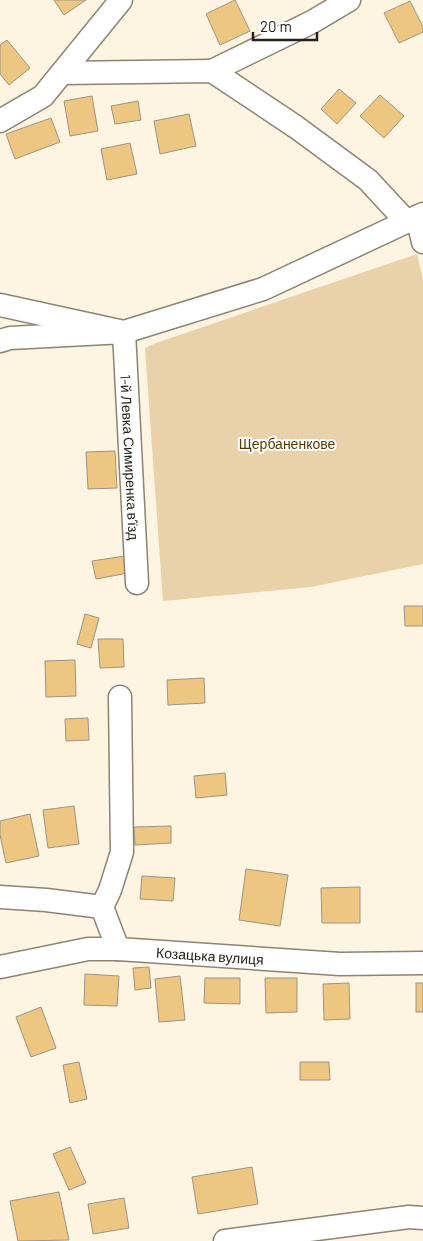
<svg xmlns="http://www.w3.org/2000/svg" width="423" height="1241" viewBox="0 0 423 1241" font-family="Barlow,sans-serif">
	<rect width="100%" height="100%" fill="#fef4e2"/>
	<polygon fill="#e9d1a9" points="417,254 423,279 423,564 311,587 163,601 145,348 156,343"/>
	<g fill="#edc682" stroke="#9e9484">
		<polygon points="54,0 86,0 64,15"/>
		<polygon points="235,0 250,31 220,45 206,14"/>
		<polygon points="410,1 423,27 423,32 399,43 384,13"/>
		<polygon points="7,40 30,68 9,85 0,74 0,45"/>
		<polygon points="339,89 356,103 337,124 321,109"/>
		<polygon points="380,95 404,116 384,138 360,116"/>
		<polygon points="92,96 98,131 70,136 64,101"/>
		<polygon points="138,101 141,120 115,124 111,106"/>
		<polygon points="189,114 196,146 160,154 154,121"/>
		<polygon points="51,118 60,142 15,159 6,134"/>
		<polygon points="130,143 137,174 107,180 101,149"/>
		<polygon points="115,451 117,488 88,489 86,452"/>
		<polygon points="125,556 128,573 96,579 92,561"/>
		<polygon points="404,606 423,606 423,626 405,626"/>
		<polygon points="85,614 99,618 91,648 77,644"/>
		<polygon points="98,639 123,639 124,667 100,668"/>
		<polygon points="75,660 76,696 46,697 45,661"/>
		<polygon points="204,678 205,703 168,705 167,680"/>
		<polygon points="88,718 89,740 66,741 65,719"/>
		<polygon points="225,773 227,795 196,798 194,776"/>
		<polygon points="74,806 79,844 48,848 43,810"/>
		<polygon points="30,814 39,856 6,863 0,835 0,821"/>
		<polygon points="171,826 171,843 135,845 134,827"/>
		<polygon points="246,869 288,875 280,926 239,920"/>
		<polygon points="142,876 175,878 173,901 140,899"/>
		<polygon points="360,887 360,923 322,923 321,888"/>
		<polygon points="149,967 151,988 135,990 133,968"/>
		<polygon points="85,974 119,976 117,1006 84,1005"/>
		<polygon points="180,976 185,1020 159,1022 155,979"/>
		<polygon points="205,978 240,978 240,1004 204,1003"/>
		<polygon points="265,978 297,978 297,1012 266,1013"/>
		<polygon points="349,983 350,1019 324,1020 323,984"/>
		<rect x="416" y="983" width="7" height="29"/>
		<polygon points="41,1007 56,1048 31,1057 16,1017"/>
		<polygon points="79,1062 87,1099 70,1103 63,1065"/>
		<polygon points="300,1062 329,1062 330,1080 300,1080"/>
		<polygon points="70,1147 86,1183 69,1190 53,1154"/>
		<polygon points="252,1167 258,1204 198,1214 192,1177"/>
		<polygon points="59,1192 69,1240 18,1241 10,1201"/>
		<polygon points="124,1198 129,1228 93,1234 88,1204"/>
	</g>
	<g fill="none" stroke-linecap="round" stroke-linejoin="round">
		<g stroke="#8d8373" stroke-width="25">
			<g id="minor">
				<polyline points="212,71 312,22 349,0"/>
				<polyline points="62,73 212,71 296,127 368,180 406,221"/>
				<polyline points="0,121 43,96 121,0"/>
				<polyline points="417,217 423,242"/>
				<polyline points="0,305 124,332 263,289 423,214"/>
				<path id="s1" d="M0 341 10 338 124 332 137 583"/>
				<polyline points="0,897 46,900 102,907 118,949"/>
				<polyline points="102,907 110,890 122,852 120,697"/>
				<path id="s2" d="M0 967 88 949H118L340 964 423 963"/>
				<polyline points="225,1241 409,1217 423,1218"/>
			</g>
		</g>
		<use href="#minor" stroke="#fff" stroke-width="22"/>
	</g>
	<g text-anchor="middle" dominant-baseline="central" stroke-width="4" stroke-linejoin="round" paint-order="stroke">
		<g font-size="14" fill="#573d04" stroke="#fff">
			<text x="287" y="443">Щербаненкове</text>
		</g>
		<g font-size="14" fill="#24201a" stroke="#fff">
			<text stroke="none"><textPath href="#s1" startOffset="250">1-й Левка Симиренка в’їзд</textPath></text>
			<text stroke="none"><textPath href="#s2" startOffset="212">Козацька вулиця</textPath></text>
		</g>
	</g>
	<path d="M253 32v8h64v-8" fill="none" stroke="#24201a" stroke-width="2.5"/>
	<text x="260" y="32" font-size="15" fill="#24201a" stroke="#ffffff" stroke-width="4" paint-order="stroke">20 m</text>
</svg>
